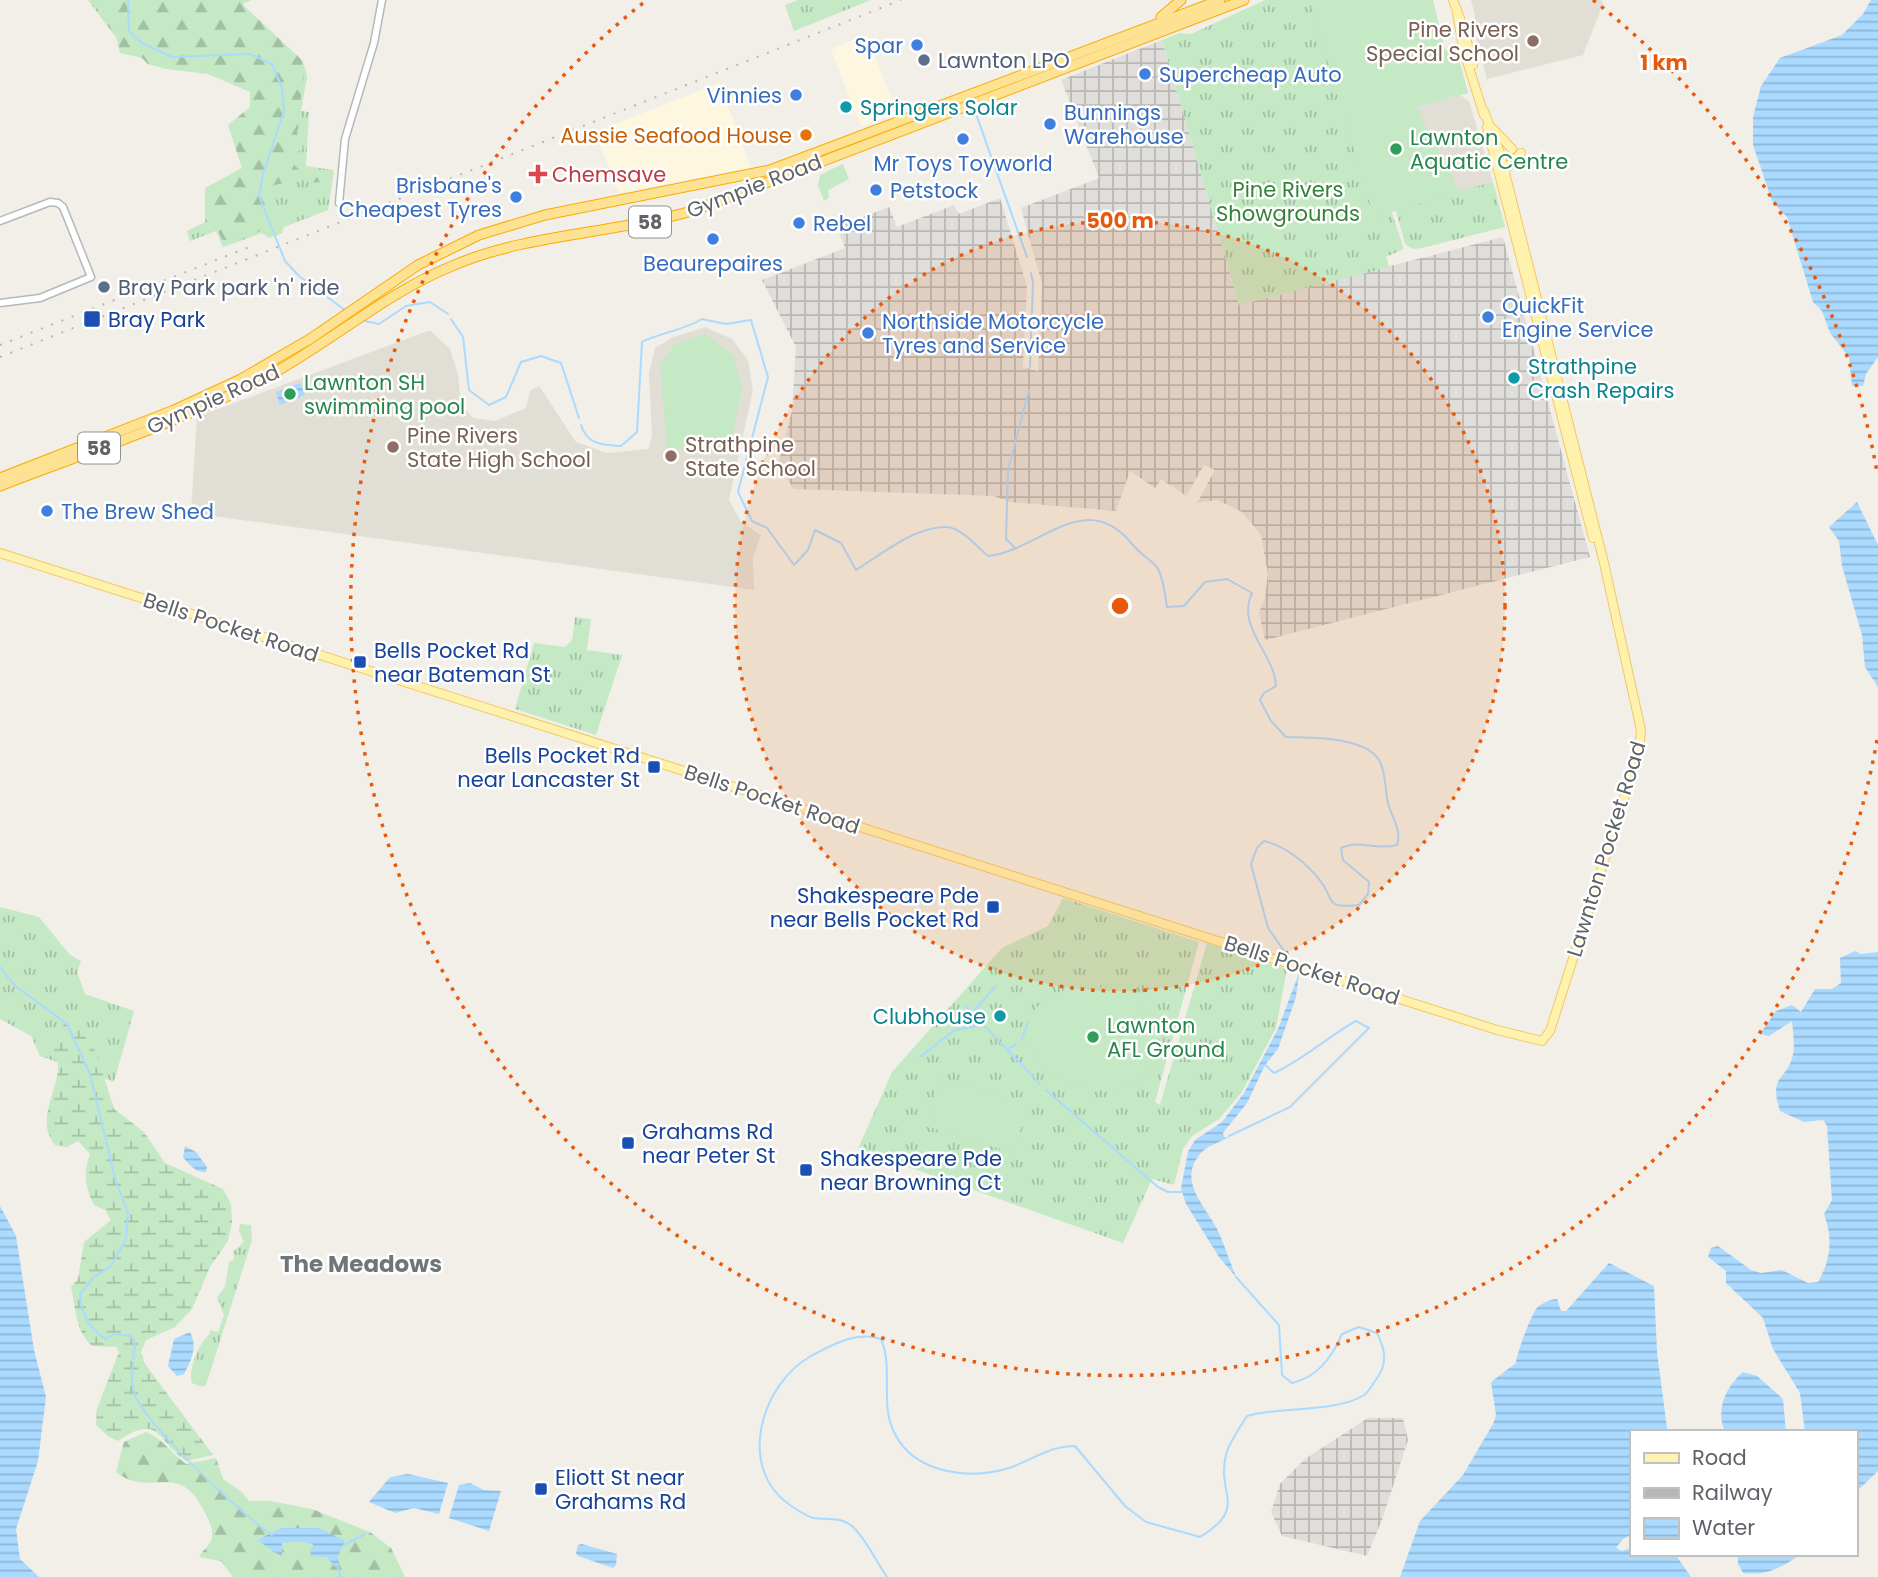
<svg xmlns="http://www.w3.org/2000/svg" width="1878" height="1577" viewBox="0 0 1878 1577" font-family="Poppins,sans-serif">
	<defs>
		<pattern id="industrial-grid" width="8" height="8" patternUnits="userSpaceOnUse" patternTransform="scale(1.75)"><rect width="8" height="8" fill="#e0deda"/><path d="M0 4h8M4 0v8" fill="none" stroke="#b9b8b5"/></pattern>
		<pattern id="grass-tufts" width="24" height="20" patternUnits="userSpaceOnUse" patternTransform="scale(1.75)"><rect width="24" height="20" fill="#c5e8c5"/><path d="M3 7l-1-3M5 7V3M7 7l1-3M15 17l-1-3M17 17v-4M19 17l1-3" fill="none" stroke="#a3c0a4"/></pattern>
		<pattern id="forest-firs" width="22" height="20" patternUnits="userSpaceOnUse" patternTransform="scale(1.75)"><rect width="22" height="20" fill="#c5e8c5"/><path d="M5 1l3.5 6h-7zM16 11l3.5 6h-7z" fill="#a3c0a4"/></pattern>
		<pattern id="wetland-marsh" width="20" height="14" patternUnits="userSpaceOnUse" patternTransform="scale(1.75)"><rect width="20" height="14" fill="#c5e8c5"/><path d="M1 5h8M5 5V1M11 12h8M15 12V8" fill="none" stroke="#a3c0a4"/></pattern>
		<pattern id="water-rules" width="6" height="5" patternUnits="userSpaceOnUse" patternTransform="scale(1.75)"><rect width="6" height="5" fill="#aadaff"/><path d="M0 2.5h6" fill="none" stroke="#8eb4d2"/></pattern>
	</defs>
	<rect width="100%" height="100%" fill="#f1efe8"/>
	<g fill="#fef7e0">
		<polygon points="867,35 897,113 861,127 831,49"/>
		<polygon points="719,83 751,168 619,193 595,132"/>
	</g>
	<g fill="url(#industrial-grid)">
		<polygon points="1162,40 1239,305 1503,237 1590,557 1265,640 1259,612 1265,598 1268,574 1261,535 1242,512 1217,500 1197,503 1215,470 1204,465 1186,496 1161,479 1155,488 1130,471 1116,511 1010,502 994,496 794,489 778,465 792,411 796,347 762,280 845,248 837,227 889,207 897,227 954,205 959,214 1000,198 1027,286 1023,367 1038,371 1042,284 1021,208 1099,178 1061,80"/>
		<polygon points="1368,1418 1403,1418 1408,1440 1382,1520 1367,1556 1282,1536 1271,1512 1280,1484 1305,1459"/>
	</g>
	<g fill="#e1ded6">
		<polygon points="1471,0 1601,0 1603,4 1583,55 1487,79 1473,26 1475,15"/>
		<polygon points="1460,95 1469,101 1493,182 1460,192 1416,107"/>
		<polygon points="705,327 732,339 748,360 753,390 729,500 741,522 761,535 753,558 754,590 191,513 197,417 430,330 450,349 458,375 461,404 473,418 495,421 526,408 530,391 539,386 576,442 607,453 648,449 652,436 649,373 655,348 671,338"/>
	</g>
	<g fill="url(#grass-tufts)">
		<polygon points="88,0 252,0 239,5 303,61 307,76 301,111 309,112 306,166 334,170 328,210 284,227 282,233 269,238 262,233 223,247 216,231 190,241 187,231 259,196 282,88 129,31 115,36"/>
		<polygon points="798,0 871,0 794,31 785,5"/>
		<polygon points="1265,0 1349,0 1389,204 1404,249 1386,257 1389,267 1239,305 1162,40 1180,33 1191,34"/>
		<polygon points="1416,107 1459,191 1493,182 1505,227 1422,248 1413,249 1405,244 1376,137"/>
		<polygon points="843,164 849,179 828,190 829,197 824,201 818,185 820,175"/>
		<polygon points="575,617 591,619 587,650 622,655 596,735 515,709 534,643 565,647 572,640"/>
		<polygon points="1063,898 1199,942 1155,1102 1160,1105 1207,943 1287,969 1276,1028 1242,1092 1219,1119 1192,1136 1183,1149 1174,1185 1152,1179 1123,1243 858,1149 892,1072 1002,948 1048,926"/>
		<polygon points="0,907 39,917 70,955 81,961 77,972 85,994 134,1011 114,1082 40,1056 31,1036 0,1019"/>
		<path d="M240 1224 251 1225 252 1240 206 1385 202 1387 192 1383C188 1370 199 1342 210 1334V1330L218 1332 224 1315 217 1297 225 1287 229 1262 234 1260 233 1252 244 1242 239 1231Z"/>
	</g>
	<g fill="url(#forest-firs)">
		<polygon points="91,0 243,0 244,6 302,60 304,87 297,111 301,115 297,133 303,148 295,154 292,162 300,171 324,173 326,181 311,183 302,179 270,186 272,226 225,246 216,227 205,230 205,188 242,168 228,125 250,107 250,92 208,74 166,69 148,64 142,58 120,53 115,32"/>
		<path d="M146 1432C162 1438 171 1453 186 1464L216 1458 223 1479 242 1492 249 1501H270L312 1509 370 1532 391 1548 405 1577H233L221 1561 199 1557C202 1551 206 1549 209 1544 218 1533 206 1514 200 1504 177 1463 148 1498 116 1472L124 1442Z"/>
	</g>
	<path fill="url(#wetland-marsh)" d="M71 1016 96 1052 114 1109 144 1132 165 1163 223 1189 231 1204 232 1222 228 1241 210 1267 192 1309 175 1327 146 1340 141 1352 145 1364 213 1455 186 1461C155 1439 160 1413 118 1441L109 1437 96 1425 97 1409 119 1352 116 1347 92 1346C75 1330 76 1309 71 1287L78 1279 84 1242 111 1220 105 1210 94 1205C85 1187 83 1173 90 1154L78 1141 67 1147 55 1145C34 1119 60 1090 58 1063L44 1049Z"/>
	<g fill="#c5e8c5">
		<polygon points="1309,0 1433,0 1445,50 1456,48 1468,93 1416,107 1460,192 1374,217"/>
		<polygon points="705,334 733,355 742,388 729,453 667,448 660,365 674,345"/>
		<path d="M1074 987C1090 986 1106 985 1121 993 1154 1010 1177 1060 1135 1081 1062 1119 971 1015 1074 987Z"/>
		<polygon points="941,1077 1029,1105 1013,1153 926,1126"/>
	</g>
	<g fill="url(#water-rules)">
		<polygon points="1871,0 1878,0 1878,357 1866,374 1863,386 1852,386 1849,357 1830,333 1822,311 1813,302 1787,217 1772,201 1753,145 1753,117 1761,86 1780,58 1842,35 1863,14"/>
		<polygon points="300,383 305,395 280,405 276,392"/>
		<polygon points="1857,502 1878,545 1878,687 1865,667 1862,635 1842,566 1839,541 1829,527"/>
		<path d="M1855 951 1861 954 1878 952V1471L1855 1493V1432H1805L1800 1393 1773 1349 1763 1318 1726 1283V1271L1708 1257 1711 1248 1718 1246 1751 1270 1761 1273 1782 1270 1808 1283 1818 1282C1831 1260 1833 1238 1824 1214L1832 1200 1827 1126 1823 1120 1804 1122 1780 1111C1768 1074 1787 1081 1793 1055 1795 1044 1793 1032 1792 1021L1769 1036 1760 1034 1776 1011 1792 1005 1801 1012 1815 989H1832L1841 983 1840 958Z"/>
		<path d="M1299 973 1296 997 1278 1049 1265 1065 1247 1103 1223 1133 1224 1137H1229C1220 1143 1209 1144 1201 1153 1176 1181 1206 1206 1218 1231 1225 1246 1230 1262 1236 1277L1219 1257 1186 1204 1181 1188 1188 1152 1195 1140 1222 1122 1244 1093 1278 1029Z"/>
		<path d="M185 1146 196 1152 207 1167 206 1172C196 1173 189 1165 183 1157Z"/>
		<polygon points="0,1206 16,1236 34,1350 46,1397 38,1461 16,1529 20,1559 39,1577 0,1577"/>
		<path d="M1609 1263 1654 1286 1657 1352 1667 1428V1432H1631V1535L1623 1539 1616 1548 1622 1551 1631 1548V1554L1644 1557 1675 1554 1691 1577H1400L1420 1521 1463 1475 1493 1424 1496 1415 1491 1382 1516 1363C1516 1355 1531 1316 1536 1309 1541 1303 1551 1299 1557 1299L1561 1311H1566Z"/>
		<path d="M190 1332C198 1347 191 1361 184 1374L177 1376 168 1366 174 1339Z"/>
		<path d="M1743 1372 1757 1376 1783 1399 1786 1432H1725C1715 1409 1726 1387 1743 1372Z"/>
		<polygon points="408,1474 448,1483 439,1514 414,1508 395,1513 369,1502 390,1477"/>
		<polygon points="470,1483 484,1490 501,1491 489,1531 449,1518 459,1485"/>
		<polygon points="281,1528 319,1528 345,1541 338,1556 339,1563 335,1567 327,1557 310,1556 313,1544 296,1541 282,1543 282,1557 257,1540"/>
		<polygon points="582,1544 617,1554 616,1565 613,1568 578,1556 576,1553 578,1545"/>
		<path d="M1738 1554H1801C1783 1567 1766 1576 1743 1573L1738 1564Z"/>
	</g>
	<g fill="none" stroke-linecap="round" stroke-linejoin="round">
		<g stroke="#aadaff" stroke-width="2">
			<polyline points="128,0 129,31 142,43 172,57 250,54 272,64 282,88 284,111 263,174 259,196 285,261 299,276 346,311"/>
			<polyline points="976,114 1027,257"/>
			<polyline points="451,319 463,337 469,390 489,405 506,397 521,362 541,356 561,363 579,418"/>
			<polyline points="360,320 379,324 406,306 430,302 448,314"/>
			<polyline points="1030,367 1033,283 1031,273"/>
			<path d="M581 425C587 445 603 445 621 446L637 432 642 342C662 332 682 331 702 319L726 324 751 320 768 377 738 492 752 521 767 528 794 565 808 550 815 530 841 543 856 570C882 554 915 526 947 527 962 528 977 547 988 556 1039 551 1085 486 1132 544 1139 553 1148 558 1156 566 1163 574 1165 595 1167 607L1184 606 1205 582 1227 579 1252 593C1236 628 1274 652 1276 686L1264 693 1260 700 1271 721 1286 737C1311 738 1364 736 1379 760 1386 771 1385 791 1388 803 1392 819 1402 829 1397 845 1375 851 1360 839 1341 848L1343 860 1369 882 1368 894 1359 905C1323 909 1336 900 1319 879 1305 862 1285 846 1264 841L1257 848 1251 864 1268 928 1291 961"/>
			<polyline points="1016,549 1006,539 1008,470 1029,390"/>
			<path d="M0 967 14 985 67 1024 90 1074 116 1182 128 1213 126 1239 111 1266 93 1278 80 1294C81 1313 90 1329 106 1339L114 1334 131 1336 135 1345 133 1359"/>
			<polyline points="995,987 972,1013 1040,1084"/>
			<polyline points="965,1005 971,1013"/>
			<polyline points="1022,1039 1028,1022"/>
			<polyline points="1008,1049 1016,1044"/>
			<polyline points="920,1057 955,1030 983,1025"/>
			<polyline points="1046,1090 1158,1187 1168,1192 1183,1192"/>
			<path d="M1229 1136 1290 1107 1369 1028 1356 1021C1327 1037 1303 1060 1274 1073L1264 1064"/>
			<path d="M133 1363C132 1372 131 1386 135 1395 146 1425 243 1516 272 1535"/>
			<polyline points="344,1545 365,1534"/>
			<polyline points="337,1564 340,1577"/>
			<path d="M887 1577C876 1561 867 1541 854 1528 843 1516 827 1520 813 1518 806 1516 796 1509 790 1505 736 1468 761 1384 811 1356 834 1344 856 1331 881 1339 894 1369 879 1405 895 1434 915 1474 970 1480 1009 1468 1033 1460 1049 1446 1075 1446L1125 1506 1146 1522 1200 1537C1249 1507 1216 1495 1226 1455 1229 1442 1240 1428 1247 1416 1280 1406 1336 1413 1364 1395 1369 1392 1373 1383 1377 1378 1388 1363 1385 1349 1377 1333L1359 1327 1342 1334C1332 1357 1318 1377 1292 1383L1282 1375 1279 1325 1236 1277"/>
		</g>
		<g stroke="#b5b8bc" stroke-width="9">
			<g id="minor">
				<polyline points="339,203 345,139 374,43 382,0"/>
				<polyline points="0,221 50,202 58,203 63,207 91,277 40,298 0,303"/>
			</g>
		</g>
		<g stroke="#f2c960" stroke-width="10">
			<g id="major">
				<polyline points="1453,0 1460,18"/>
				<polyline points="1457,13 1464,52 1484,115"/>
				<polyline points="1464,30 1473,65"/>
				<polyline points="1487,127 1593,538"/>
				<polyline points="1493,129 1512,149"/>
				<polyline points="1504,171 1521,153"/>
				<polyline points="0,553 1497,1030 1542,1041 1550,1031 1639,751 1641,730 1604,563 1500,153 1484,111"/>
			</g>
		</g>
		<g stroke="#f9ab00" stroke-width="11">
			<g id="highway">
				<polyline points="1161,17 1181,0"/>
				<polyline points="0,478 174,410 241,379 310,339 418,265 479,235 545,215 770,170 1220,0"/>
				<path d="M0 486C90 451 185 421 270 375 332 341 386 293 452 266 529 233 615 234 695 210L1244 0"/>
			</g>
		</g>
		<use href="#minor" stroke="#fff" stroke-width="6"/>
		<use href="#major" stroke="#fff2af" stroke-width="8"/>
		<use href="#highway" stroke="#fde293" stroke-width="9"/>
		<g stroke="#b6b7b8" stroke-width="2" stroke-dasharray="2 9" stroke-linecap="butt">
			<polyline points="0,345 252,246"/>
			<polyline points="0,357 901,0"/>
		</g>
	</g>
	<circle cx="1120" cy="606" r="385" fill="#e8590c" fill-opacity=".12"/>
	<g fill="none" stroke="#e8590c" stroke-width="3.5" stroke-dasharray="3.5 7">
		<circle cx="1120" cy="606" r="385"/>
		<path d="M1877 740A769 769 0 1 1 647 0M1593 0A769 769 0 0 1 1877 472"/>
	</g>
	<g fill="#8d6e63" stroke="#fff" stroke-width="2.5">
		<circle cx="1533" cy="41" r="7"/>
		<circle cx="393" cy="447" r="7"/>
		<circle cx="671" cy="456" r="7"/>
	</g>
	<g fill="#3f7fe0" stroke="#fff" stroke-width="2.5">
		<circle cx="917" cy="45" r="7"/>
		<circle cx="1145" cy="74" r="7"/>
		<circle cx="796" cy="95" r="7"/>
		<circle cx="1050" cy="124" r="7"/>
		<circle cx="963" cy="139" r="7"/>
		<circle cx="876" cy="190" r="7"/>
		<circle cx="516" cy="197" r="7"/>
		<circle cx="799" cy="223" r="7"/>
		<circle cx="713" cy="239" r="7"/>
		<circle cx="1488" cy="317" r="7"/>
		<circle cx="868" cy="333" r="7"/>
		<circle cx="47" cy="511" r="7"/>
	</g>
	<g fill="#5c6f8a" stroke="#fff" stroke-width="2.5">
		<circle cx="924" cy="60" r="7"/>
		<circle cx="104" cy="287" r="7"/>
	</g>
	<g fill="#0f9aa8" stroke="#fff" stroke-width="2.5">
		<circle cx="846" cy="107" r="7"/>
		<circle cx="1514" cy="378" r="7"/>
		<circle cx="1000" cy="1016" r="7"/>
	</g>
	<circle fill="#e8710a" stroke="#fff" stroke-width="2.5" cx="806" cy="135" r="7"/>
	<g fill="#2e9e5b" stroke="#fff" stroke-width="2.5">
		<circle cx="1396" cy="149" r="7"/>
		<circle cx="290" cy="394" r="7"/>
		<circle cx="1093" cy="1037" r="7"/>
	</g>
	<path fill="#e0444e" stroke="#fff" stroke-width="2.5" d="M534.5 163.5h7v7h7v7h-7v7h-7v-7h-7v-7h7z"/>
	<g fill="#1a4fb4" stroke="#fff" stroke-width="2.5">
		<rect x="83" y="310" width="18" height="18" rx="3.5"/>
		<rect x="353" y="655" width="14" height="14" rx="3.5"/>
		<rect x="647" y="760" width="14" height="14" rx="3.5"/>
		<rect x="986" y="900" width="14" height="14" rx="3.5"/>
		<rect x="621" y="1136" width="14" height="14" rx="3.5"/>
		<rect x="799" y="1163" width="14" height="14" rx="3.5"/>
		<rect x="534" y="1482" width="14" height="14" rx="3.5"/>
	</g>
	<g text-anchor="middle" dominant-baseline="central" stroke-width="5" stroke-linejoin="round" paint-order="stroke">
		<g fill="#fff" stroke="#8f9295" stroke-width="2">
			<rect x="629" y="206.5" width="42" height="31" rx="5"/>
			<rect x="78" y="432.5" width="42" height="31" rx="5"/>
		</g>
		<g font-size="19" font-weight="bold" fill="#5f6368">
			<text x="650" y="222">58</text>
			<text x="99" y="448">58</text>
		</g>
		<g font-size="21" fill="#785e54" stroke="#fff" text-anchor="start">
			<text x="1519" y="29" text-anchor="end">Pine Rivers<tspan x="1519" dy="24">Special School</tspan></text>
			<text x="407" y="435">Pine Rivers<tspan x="407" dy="24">State High School</tspan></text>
			<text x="685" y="444">Strathpine<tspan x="685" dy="24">State School</tspan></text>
		</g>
		<g font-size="21" fill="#366cbe" stroke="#fff" text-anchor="start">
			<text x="903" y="45" text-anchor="end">Spar</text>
			<text x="1159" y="74">Supercheap Auto</text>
			<text x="782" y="95" text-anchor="end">Vinnies</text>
			<text x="1064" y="112">Bunnings<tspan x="1064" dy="24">Warehouse</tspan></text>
			<text x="963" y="163" text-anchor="middle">Mr Toys Toyworld</text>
			<text x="502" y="185" text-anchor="end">Brisbane's<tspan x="502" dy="24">Cheapest Tyres</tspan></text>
			<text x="890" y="190">Petstock</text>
			<text x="813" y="223">Rebel</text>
			<text x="713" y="263" text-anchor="middle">Beaurepaires</text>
			<text x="1502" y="305">QuickFit<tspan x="1502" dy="24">Engine Service</tspan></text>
			<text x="882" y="321">Northside Motorcycle<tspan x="882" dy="24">Tyres and Service</tspan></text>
			<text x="61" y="511">The Brew Shed</text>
		</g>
		<g font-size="21" fill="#4e5e75" stroke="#fff" text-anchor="start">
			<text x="938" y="60">Lawnton LPO</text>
			<text x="118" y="287">Bray Park park 'n' ride</text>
		</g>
		<g font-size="21" fill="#0d838f" stroke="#fff" text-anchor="start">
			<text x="860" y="107">Springers Solar</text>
			<text x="1528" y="366">Strathpine<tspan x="1528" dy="24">Crash Repairs</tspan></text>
			<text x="986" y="1016" text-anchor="end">Clubhouse</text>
		</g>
		<g font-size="21" fill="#c56008" stroke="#fff" text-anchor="end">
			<text x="792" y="135">Aussie Seafood House</text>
		</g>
		<g font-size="21" fill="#27864d" stroke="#fff" text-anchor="start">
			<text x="1410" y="137">Lawnton<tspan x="1410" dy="24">Aquatic Centre</tspan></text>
			<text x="304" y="382">Lawnton SH<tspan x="304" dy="24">swimming pool</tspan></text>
			<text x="1107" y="1025">Lawnton<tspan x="1107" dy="24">AFL Ground</tspan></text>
		</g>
		<g font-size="21" fill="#be3a42" stroke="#fff" text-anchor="start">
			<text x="552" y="174">Chemsave</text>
		</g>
		<g font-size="21" fill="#5f6368" stroke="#fff">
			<text transform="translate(754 186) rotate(-21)">Gympie Road</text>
			<text transform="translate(213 399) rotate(-24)">Gympie Road</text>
			<text transform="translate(231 627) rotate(18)">Bells Pocket Road</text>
			<text transform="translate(772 799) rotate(18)">Bells Pocket Road</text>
			<text transform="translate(1606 849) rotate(-73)">Lawnton Pocket Road</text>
			<text transform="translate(1312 970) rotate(18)">Bells Pocket Road</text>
		</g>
		<g font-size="21" fill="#348238" stroke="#fff">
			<text x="1288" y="189">Pine Rivers<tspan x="1288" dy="24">Showgrounds</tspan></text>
		</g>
		<g font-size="21" fill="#164399" stroke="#fff" text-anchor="start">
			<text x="108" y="319">Bray Park</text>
			<text x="374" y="650">Bells Pocket Rd<tspan x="374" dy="24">near Bateman St</tspan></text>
			<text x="640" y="755" text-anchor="end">Bells Pocket Rd<tspan x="640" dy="24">near Lancaster St</tspan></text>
			<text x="979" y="895" text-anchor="end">Shakespeare Pde<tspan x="979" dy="24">near Bells Pocket Rd</tspan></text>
			<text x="642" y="1131">Grahams Rd<tspan x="642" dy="24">near Peter St</tspan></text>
			<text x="820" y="1158">Shakespeare Pde<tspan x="820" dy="24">near Browning Ct</tspan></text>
			<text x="555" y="1477">Eliott St near<tspan x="555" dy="24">Grahams Rd</tspan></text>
		</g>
		<g font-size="23" font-weight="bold" fill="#70757a" stroke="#fff">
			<text x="361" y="1264">The Meadows</text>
		</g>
	</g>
	<circle cx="1120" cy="606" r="10" fill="#e8590c" stroke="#fff" stroke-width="3.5"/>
	<g font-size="21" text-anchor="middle" font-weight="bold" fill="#e8590c" stroke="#fff" stroke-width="5" stroke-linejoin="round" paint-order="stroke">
		<text x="1664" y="70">1 km</text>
		<text x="1120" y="228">500 m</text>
	</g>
	<rect x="1630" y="1430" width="228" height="126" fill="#ffffff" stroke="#bfc1c3" stroke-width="2"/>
	<rect x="1644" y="1453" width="35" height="10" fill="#fff2af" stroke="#bfc1c3" stroke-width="2"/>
	<text x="1692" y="1465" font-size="21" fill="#5f6368">Road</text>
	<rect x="1644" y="1488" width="35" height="10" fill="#b6b7b8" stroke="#bfc1c3" stroke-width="2"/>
	<text x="1692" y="1500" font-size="21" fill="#5f6368">Railway</text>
	<rect x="1644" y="1518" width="35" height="21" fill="url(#water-rules)" stroke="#bfc1c3" stroke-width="2"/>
	<text x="1692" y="1535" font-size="21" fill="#5f6368">Water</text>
</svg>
